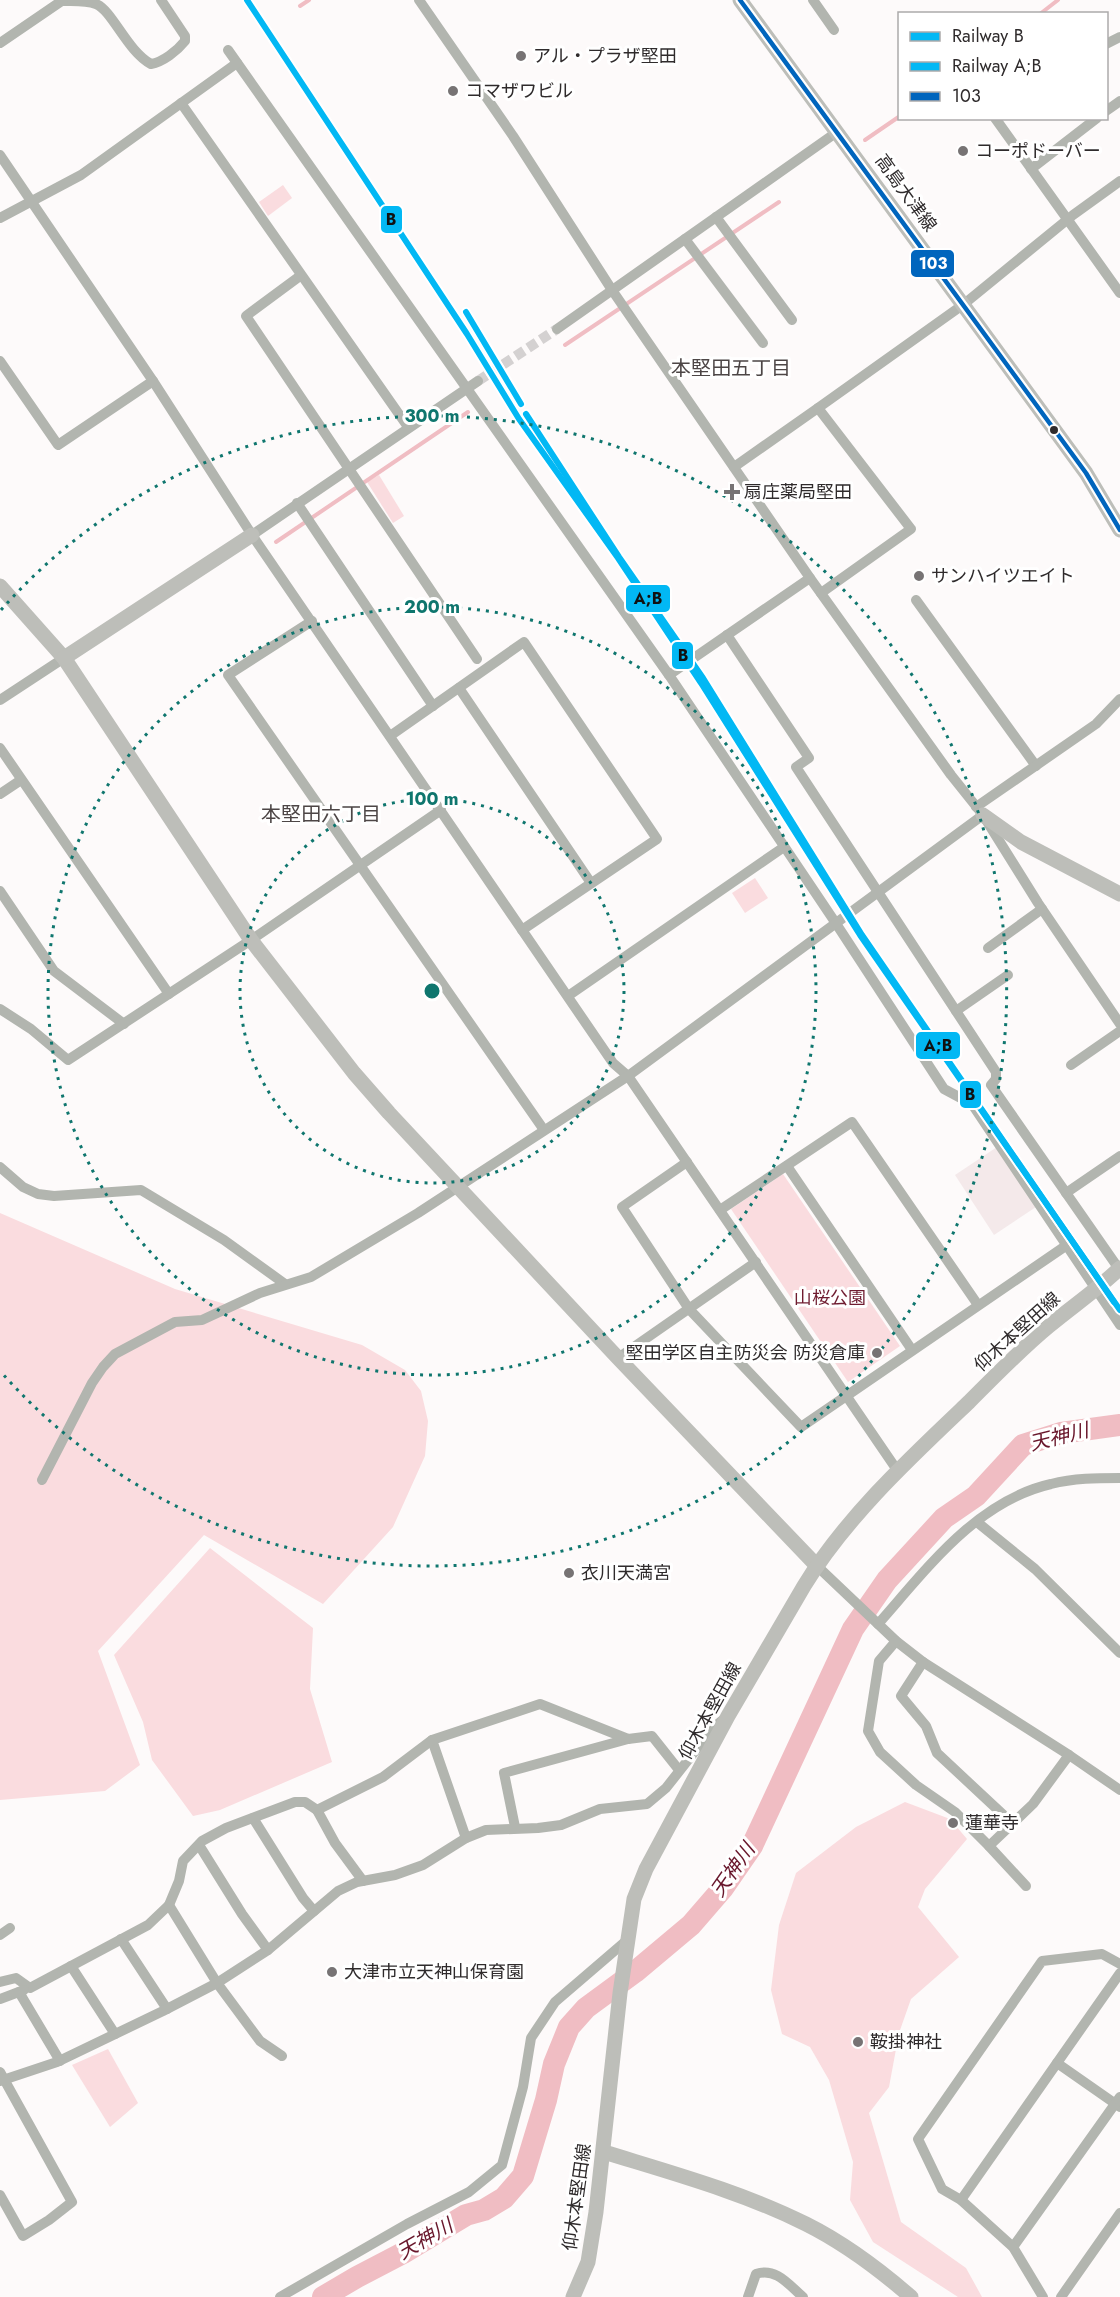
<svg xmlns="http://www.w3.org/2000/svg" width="1120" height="2297" viewBox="0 0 1120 2297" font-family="Jost,'Noto Sans JP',sans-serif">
	<rect width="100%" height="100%" fill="#fdfafa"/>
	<polygon fill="#f4e9ea" points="997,1147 1036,1207 994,1235 955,1175"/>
	<g fill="#fadcdf">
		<polygon points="283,185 292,198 268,216 259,202"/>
		<polygon points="379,475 404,516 393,523 367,482"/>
		<polygon points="755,878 768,898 745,913 732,893"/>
		<polygon points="783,1174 900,1346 848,1382 731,1209"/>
		<polygon points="0,1213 175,1289 362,1345 405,1370 421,1391 428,1421 425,1456 393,1527 323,1604 204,1535 98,1651 140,1765 105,1791 0,1800"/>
		<polygon points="210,1548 313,1628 310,1689 332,1762 220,1810 193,1816 152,1760 143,1722 114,1655"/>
		<polygon points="905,1802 950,1819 967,1839 925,1889 918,1907 959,1957 911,1999 899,2033 889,2087 869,2113 901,2222 966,2268 982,2297 958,2297 873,2242 850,2200 853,2162 829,2080 810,2047 782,2034 771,1990 779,1925 796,1873 856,1827"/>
		<polygon points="108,2049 138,2103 110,2127 72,2065"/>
	</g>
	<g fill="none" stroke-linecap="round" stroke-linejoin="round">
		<g stroke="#f0bdc3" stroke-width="4">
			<polyline points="300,6 309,0"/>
			<polyline points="1040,14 1058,0"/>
			<polyline points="865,140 900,116"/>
			<polyline points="565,345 779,202"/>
			<polyline points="276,542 468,412"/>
		</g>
		<polyline stroke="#f0bdc3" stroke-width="22" points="323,2297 357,2277 403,2253 466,2215 484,2210 504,2198 523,2176 546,2100 554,2064 569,2027 586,2008 635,1972 691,1925 723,1888 752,1846 853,1629 887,1580 944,1518 976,1496 1023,1445 1061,1433 1120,1425"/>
		<polyline stroke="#d4d1d1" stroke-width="10" stroke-dasharray="10 5" stroke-linecap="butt" points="478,381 557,329"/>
		<g stroke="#b2b5af" stroke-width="10">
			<polyline points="419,0 513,136 612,290 810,578 951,775 983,815 1038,903 1120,1024"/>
			<polyline points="813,0 834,30"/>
			<path d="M62 1C72 1 86 0 96 4 112 10 127 51 151 64 163 62 177 51 185 41V36L161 0"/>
			<polyline points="0,43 63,0"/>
			<polyline points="1106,44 1120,37"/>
			<polyline points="228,50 669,675 835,922 944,1089 972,1104 1120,1325"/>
			<polyline points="181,103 408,427"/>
			<polyline points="1106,111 1120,101"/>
			<polyline points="995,118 1120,293"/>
			<polyline points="0,155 153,381 252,535 613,1063 628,1076 897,1470"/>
			<polyline points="1031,169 1097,118"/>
			<polyline points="716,217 792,320"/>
			<polyline points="0,218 81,175 237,63"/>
			<polyline points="685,239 763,343"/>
			<polyline points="300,276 246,316 477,659"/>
			<polyline points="557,329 837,132"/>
			<polyline points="0,361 58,445 153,381"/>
			<polyline points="734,467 818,408"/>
			<polyline points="297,503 433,706"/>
			<polyline points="252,535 478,381"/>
			<polyline points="821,593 911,529 818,408 964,304 1073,215 1120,181"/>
			<polyline points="916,600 1036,766"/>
			<polyline points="312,621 228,675 544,1130"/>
			<polyline points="727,635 809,758 796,767 996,1072 996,1079 991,1085 1119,1269"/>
			<polyline points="669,675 810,578"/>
			<polyline points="459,688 591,883"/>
			<polyline points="0,700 64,658"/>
			<polyline points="390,736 524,642 657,839 522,930"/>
			<polyline points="0,748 169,994"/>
			<polyline points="0,794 21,780"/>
			<polyline points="976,807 1096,724 1120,699"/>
			<polyline points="0,891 54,971 124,1024"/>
			<polyline points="988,948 1042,909"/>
			<polyline points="568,996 784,847"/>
			<polyline points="0,1009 31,1029 68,1060 251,940 441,810"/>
			<polyline points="956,1011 1008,975"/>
			<polyline points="1071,1065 1120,1031"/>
			<polyline points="687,1162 622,1207 689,1309 801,1427 1067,1245"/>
			<polyline points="787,1166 912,1350"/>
			<polyline points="0,1167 23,1187 38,1194 54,1196 141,1190 224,1240 285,1284"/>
			<polyline points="1066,1193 1120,1156"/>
			<polyline points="720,1210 852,1122 978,1305"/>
			<polyline points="618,1358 756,1262"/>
			<polyline points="42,1480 92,1383 103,1367 115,1354 175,1322 202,1320 260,1293 311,1277 418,1213 628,1076 983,815"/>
			<polyline points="977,1522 1035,1569 1120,1653"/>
			<polyline points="817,1566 896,1641 923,1662 1069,1755 1120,1790"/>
			<path d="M878 1624C926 1570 976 1501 1051 1484 1074 1478 1097 1478 1120 1478"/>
			<polyline points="896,1641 879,1661 868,1731 880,1752 916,1785 955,1812 989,1846 1033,1804 1069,1755"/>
			<polyline points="923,1662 901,1696 926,1726 937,1753 1012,1823"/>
			<polyline points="317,1810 335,1843 363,1881"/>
			<polyline points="253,1818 303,1898 314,1911"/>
			<polyline points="515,1827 504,1773 628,1739"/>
			<polyline points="466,1838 432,1740 540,1704 628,1739 652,1736 679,1770"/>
			<polyline points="199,1845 242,1914 268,1950"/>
			<polyline points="989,1846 1026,1886"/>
			<polyline points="169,1905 217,1983 260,2041 282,2056"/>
			<polyline points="0,1935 10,1928"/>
			<polyline points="121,1939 167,2009"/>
			<polyline points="71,1966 115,2034"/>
			<polyline points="0,1982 16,1978 30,1988 148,1925 169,1905 179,1881 183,1861 202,1841 226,1828 295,1802 305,1802 317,1810 383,1777 432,1740"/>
			<polyline points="19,1992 60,2061"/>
			<polyline points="0,1999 24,1990"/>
			<polyline points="1057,2063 1120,2107"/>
			<polyline points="0,2072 72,2202 49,2220 23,2236 0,2195"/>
			<polyline points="0,2081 57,2062 163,2011 217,1983 268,1950 338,1891 357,1882 395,1875 423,1865 466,1838 486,1830 538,1828 561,1825 600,1809 647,1804 666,1788 714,1727 725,1718"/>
			<polyline points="961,2200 1120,1973"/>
			<polyline points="1013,2247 1120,2097"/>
			<polyline points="280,2297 407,2224 469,2192 502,2165 523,2087 531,2038 555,2002 626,1941"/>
			<path d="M748 2297 756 2274C776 2267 789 2285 803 2297"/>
			<polyline points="1043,2297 1013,2247 961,2200 942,2189 918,2139 1042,1961 1102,1954 1120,1964"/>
			<polyline points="1061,2297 1120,2213"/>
		</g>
		<g stroke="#bdbeb9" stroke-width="15">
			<polyline points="740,0 1086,473 1120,530"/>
			<polyline points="0,586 64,658 251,940 354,1073 389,1113 618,1358 817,1566"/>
			<polyline points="64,658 252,535"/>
			<polyline points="983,815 1021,842 1120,894"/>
			<path d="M604 2152C672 2173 742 2192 806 2224 844 2243 880 2270 911 2297"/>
			<path d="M573 2297 588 2262 596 2212 620 1993 634 1899 646 1869 728 1716 804 1586C846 1517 911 1457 969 1402 995 1376 1021 1349 1049 1326 1073 1306 1098 1289 1120 1268"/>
		</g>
		<g stroke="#fff" stroke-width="9">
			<polyline id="bus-1" points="740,0 1086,473 1120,530"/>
		</g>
		<use href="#bus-1" stroke="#0065bd" stroke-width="4.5"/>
		<g stroke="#fff" stroke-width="10">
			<polyline id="rail-1" points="247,0 467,334 519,419 618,558 701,683 860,935 1120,1310"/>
		</g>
		<g stroke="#fff" stroke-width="10">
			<g id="rail-2">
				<polyline points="466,312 521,404"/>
				<polyline points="526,414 619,557 703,678 862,935 1114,1302"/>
			</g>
		</g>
		<use href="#rail-1" stroke="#02b8f4" stroke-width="6"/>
		<use href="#rail-2" stroke="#02b8f4" stroke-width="6"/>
	</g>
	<g fill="none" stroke="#0f766e" stroke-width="3" stroke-dasharray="3 6">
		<circle cx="432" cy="991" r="192"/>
		<circle cx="432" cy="991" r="384"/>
		<path d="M1 610A575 575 0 1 1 1 1372"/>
	</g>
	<g fill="#777374" stroke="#fff" stroke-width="2">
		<circle cx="521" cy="56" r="6"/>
		<circle cx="453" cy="91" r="6"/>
		<circle cx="963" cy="151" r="6"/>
		<path d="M729 483h6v6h6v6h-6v6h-6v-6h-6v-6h6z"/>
		<circle cx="919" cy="576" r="6"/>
		<circle cx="877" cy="1353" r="6"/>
		<circle cx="569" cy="1573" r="6"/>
		<circle cx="953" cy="1823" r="6"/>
		<circle cx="332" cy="1972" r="6"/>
		<circle cx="858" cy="2042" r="6"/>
	</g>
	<circle fill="#2f2b2c" stroke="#fff" stroke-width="2" cx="1054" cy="430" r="5"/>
	<g text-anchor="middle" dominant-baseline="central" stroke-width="6" stroke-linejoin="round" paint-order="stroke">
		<g font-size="18" fill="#2f2b2c" stroke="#fff" text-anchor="start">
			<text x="533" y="56">アル・プラザ堅田</text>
			<text x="465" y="91">コマザワビル</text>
			<text x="975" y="151">コーポドーバー</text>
			<text x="744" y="492">扇庄薬局堅田</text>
			<text x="931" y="576">サンハイツエイト</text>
			<text x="865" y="1353" text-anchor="end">堅田学区自主防災会 防災倉庫</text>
			<text x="581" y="1573">衣川天満宮</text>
			<text x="965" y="1823">蓮華寺</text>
			<text x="344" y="1972">大津市立天神山保育園</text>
			<text x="870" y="2042">鞍掛神社</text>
		</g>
		<g font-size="18" fill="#2f2b2c" stroke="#fff">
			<text transform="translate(906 193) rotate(54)">高島大津線</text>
			<text transform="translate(1017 1332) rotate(-42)">仰木本堅田線</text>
			<text transform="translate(710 1711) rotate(-61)">仰木本堅田線</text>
			<text transform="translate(577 2197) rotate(-82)">仰木本堅田線</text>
		</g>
		<g font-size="18" fill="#6f1c30" stroke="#fff">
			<text x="830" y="1298">山桜公園</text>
		</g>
		<g font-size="20" fill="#4d4646" stroke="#fff">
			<text x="731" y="368">本堅田五丁目</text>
			<text x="321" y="814">本堅田六丁目</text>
		</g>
		<g font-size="20" font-style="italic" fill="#68162b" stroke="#fff">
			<text transform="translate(1059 1437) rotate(-14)">天神川</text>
			<text transform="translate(733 1870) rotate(-55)">天神川</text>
			<text transform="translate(425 2239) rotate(-30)">天神川</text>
		</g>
	</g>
	<circle cx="432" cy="991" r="9" fill="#0f766e" stroke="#fff" stroke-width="3"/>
	<g font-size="18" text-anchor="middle" font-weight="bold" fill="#0f766e" stroke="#fff" stroke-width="6" stroke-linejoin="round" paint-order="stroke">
		<text x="432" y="422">300 m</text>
		<text x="432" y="613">200 m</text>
		<text x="432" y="805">100 m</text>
	</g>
	<g stroke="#fff" stroke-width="2">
		<rect x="380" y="205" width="23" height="29" rx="6" fill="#02b8f4"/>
		<rect x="910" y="249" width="45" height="29" rx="6" fill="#0065bd"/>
		<rect x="625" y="584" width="46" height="29" rx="6" fill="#02b8f4"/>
		<rect x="671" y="641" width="23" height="29" rx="6" fill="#02b8f4"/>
		<rect x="915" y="1031" width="46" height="29" rx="6" fill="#02b8f4"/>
		<rect x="959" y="1080" width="23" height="29" rx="6" fill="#02b8f4"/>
	</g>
	<g font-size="16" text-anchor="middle" font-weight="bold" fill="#fff">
		<text x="933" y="269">103</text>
	</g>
	<g font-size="16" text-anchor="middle" font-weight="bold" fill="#111">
		<text x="391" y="225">B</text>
		<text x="648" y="604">A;B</text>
		<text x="683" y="661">B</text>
		<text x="938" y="1051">A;B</text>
		<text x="970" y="1100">B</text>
	</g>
	<rect x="898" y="12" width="210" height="108" fill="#ffffff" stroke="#acaaab" stroke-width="1.5"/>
	<rect x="910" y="32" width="30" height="9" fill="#02b8f4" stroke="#acaaab" stroke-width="1.5"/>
	<text x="952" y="42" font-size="18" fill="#2f2b2c">Railway B</text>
	<rect x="910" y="62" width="30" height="9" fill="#02b8f4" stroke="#acaaab" stroke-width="1.5"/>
	<text x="952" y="72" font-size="18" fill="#2f2b2c">Railway A;B</text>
	<rect x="910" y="92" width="30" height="9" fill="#0065bd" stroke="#acaaab" stroke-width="1.5"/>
	<text x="952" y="102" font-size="18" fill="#2f2b2c">103</text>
</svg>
